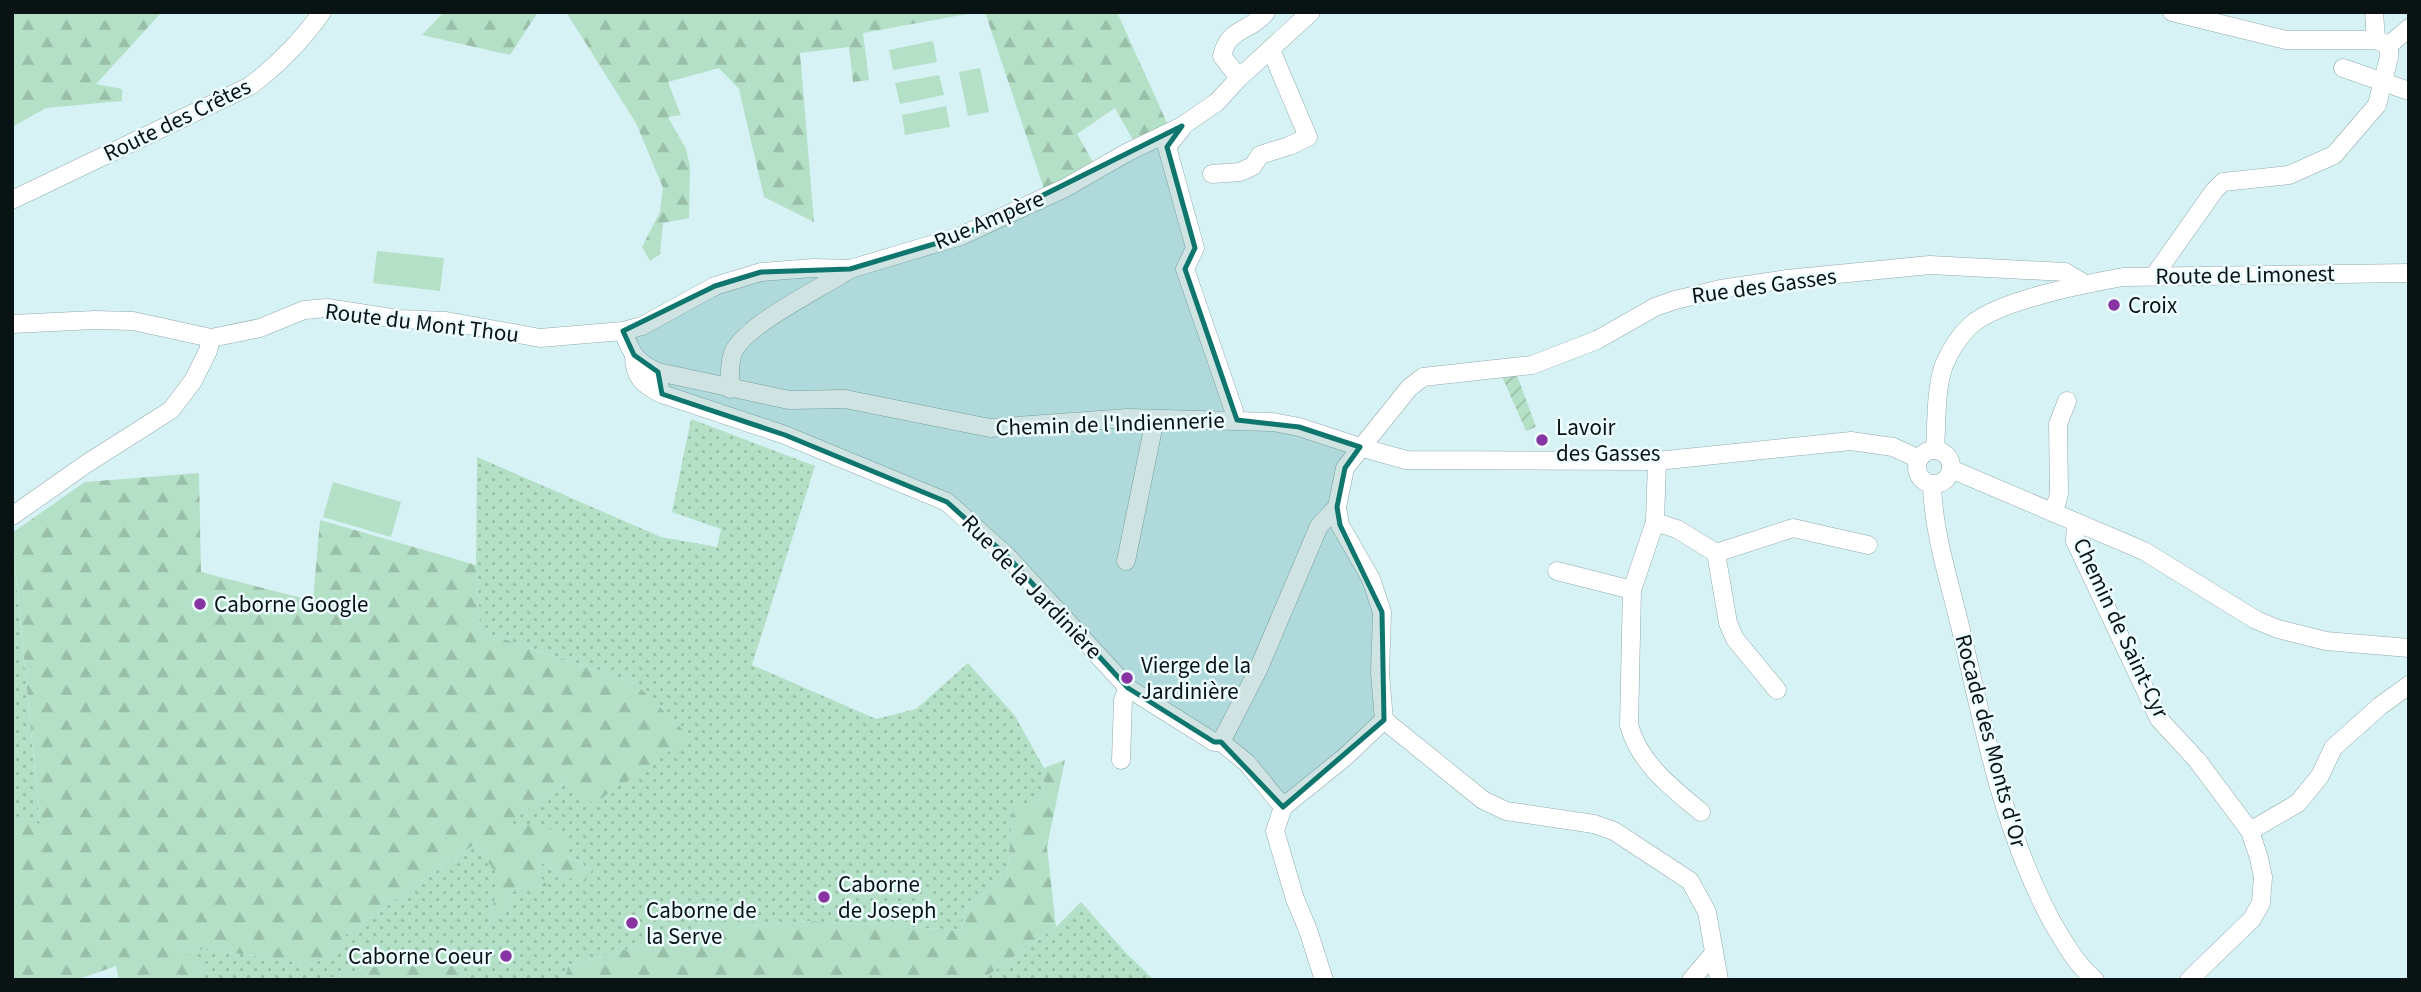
<svg xmlns="http://www.w3.org/2000/svg" width="2421" height="992" viewBox="0 0 2421 992" font-family="'Source Sans 3',sans-serif">
	<defs>
		<pattern id="grass-dots" width="8" height="8" patternUnits="userSpaceOnUse" patternTransform="scale(1.75)"><rect width="8" height="8" fill="#b3e0c6"/><path d="M2 2h.1M6 6h.1" fill="none" stroke="#99bfa9" stroke-width="1.8" stroke-linecap="round"/></pattern>
		<pattern id="forest-firs" width="22" height="20" patternUnits="userSpaceOnUse" patternTransform="scale(1.75)"><rect width="22" height="20" fill="#b3e0c6"/><path d="M5 1l3.5 6h-7zM16 11l3.5 6h-7z" fill="#99bfa9"/></pattern>
		<pattern id="garden-furrows" width="10" height="10" patternUnits="userSpaceOnUse" patternTransform="scale(1.75)"><rect width="10" height="10" fill="#b3e0c6"/><path d="M-1 1l2-2M0 10L10 0M9 11l2-2" fill="none" stroke="#99bfa9"/></pattern>
	</defs>
	<rect width="100%" height="100%" fill="#d7f2f5"/>
	<g fill="url(#grass-dots)">
		<polygon points="691,419 815,466 752,665 876,719 916,709 968,663 1015,716 1044,768 1043,798 1013,809 1007,876 967,906 960,930 809,921 747,926 705,926 568,966 565,980 463,980 457,947 321,980 198,980 203,967 181,952 207,949 310,964 334,954 344,936 475,844 500,877 489,923 505,913 512,889 546,886 536,870 543,863 568,878 592,870 522,830 507,824 568,781 635,683 480,631 476,565 477,457 661,537 717,547 721,529 672,512"/>
		<polygon points="12,536 40,825 12,815"/>
		<polygon points="1081,902 1125,952 1154,980 981,980 1056,927"/>
	</g>
	<g fill="url(#forest-firs)">
		<polygon points="12,12 162,12 96,84 122,89 122,101 46,108 12,127"/>
		<polygon points="444,12 538,12 510,55 422,35"/>
		<polygon points="566,12 978,12 863,33 869,80 853,82 849,47 800,53 814,222 764,197 739,89 719,68 668,82 681,115 668,117 686,149 690,166 689,218 663,223 660,254 650,261 642,247 660,212 663,188 636,123"/>
		<polygon points="985,12 1117,12 1167,123 1134,142 1115,108 1077,134 1094,164 1044,189"/>
		<polygon points="199,473 201,572 313,601 320,520 476,565 480,631 635,683 690,737 593,804 568,781 508,824 522,829 535,820 571,842 567,856 592,870 585,882 568,878 543,863 536,870 547,886 512,889 505,913 489,924 499,877 475,844 344,936 334,954 310,964 207,949 182,952 203,967 198,980 119,980 116,966 76,980 12,980 12,815 40,824 12,533 85,482"/>
		<polygon points="1065,760 1047,847 1056,927 981,980 565,980 568,966 705,926 747,926 809,921 960,930 967,906 1007,876 1013,808 1043,798 1044,768"/>
		<polygon points="457,947 463,980 321,980"/>
	</g>
	<polygon fill="url(#garden-furrows)" points="1515,370 1536,427 1526,431 1500,372"/>
	<g fill="#b3e0c6">
		<polygon points="933,41 937,62 893,70 889,50"/>
		<polygon points="980,68 989,112 968,116 959,72"/>
		<polygon points="939,75 944,95 900,104 895,83"/>
		<polygon points="946,106 950,127 905,135 902,115"/>
		<polygon points="377,251 444,258 440,291 373,283"/>
		<polygon points="333,482 401,502 391,537 323,517"/>
	</g>
	<g fill="none" stroke-linecap="round" stroke-linejoin="round">
		<g stroke="#91abae" stroke-width="19">
			<g id="minor">
				<polyline points="2172,12 2286,40 2376,40 2389,45"/>
				<polyline points="2374,12 2376,40"/>
				<polyline points="2389,45 2409,28"/>
				<polyline points="2343,68 2409,91"/>
				<path d="M1239 78 1222 56C1228 27 1251 32 1266 12"/>
				<polyline points="1182,128 1167,147 1195,248 1185,269 1234,411 1233,420"/>
				<polyline points="1212,174 1240,172 1253,166 1260,155 1289,146 1308,137 1271,50"/>
				<path d="M12 200 250 86C279 64 301 42 322 12"/>
				<polyline points="2154,276 2214,191 2223,182 2289,175 2334,155 2377,105 2389,57 2389,45"/>
				<polyline points="12,324 95,320 133,321 211,338 260,328 304,310 327,308 398,319 446,321 540,338 623,331 642,326 715,286 761,272 813,268 850,269 961,236 1065,188 1128,152 1182,126 1217,102 1239,78 1311,12"/>
				<path d="M623 331C631 353 636 363 658 372L789 400 845 399 990 428 1128 418 1273 422 1299 427 1360 447 1406 460 1657 461 1851 441 1893 447 1919 459"/>
				<path d="M634 355C634 377 643 385 662 394L659 385"/>
				<path d="M730 389C730 378 729 366 732 356 739 327 824 287 850 269"/>
				<polyline points="662,394 785,435 947,502 1007,556 1128,688 1214,742 1221,742 1247,763 1283,807"/>
				<circle cx="1934" cy="467" r="17"/>
				<path d="M1935 450C1937 422 1935 391 1944 365 1950 351 1960 335 1971 325 1999 300 2085 284 2123 277L2409 273"/>
				<path d="M1657 461 1655 522 1632 590 1629 725C1639 763 1672 788 1701 812"/>
				<polyline points="1951,469 2144,551 2256,620 2278,629 2326,641 2409,648"/>
				<path d="M1932 484C1933 533 1950 583 1961 630 1984 729 2003 830 2051 920 2064 942 2075 963 2095 980"/>
				<polyline points="2054,513 2059,493 2058,424 2067,401"/>
				<polyline points="12,516 86,464 171,410 193,381 208,351 211,338"/>
				<polyline points="1655,522 1677,529 1716,553 1728,623 1735,639 1777,690"/>
				<polyline points="2076,522 2075,541 2159,719 2197,760 2250,831 2259,858 2263,877 2261,903 2252,919 2189,980"/>
				<polyline points="1716,553 1793,528 1868,545"/>
				<polyline points="1126,561 1155,419"/>
				<polyline points="1557,571 1632,590"/>
				<polyline points="1384,720 1483,800 1506,811 1594,824 1614,831 1690,881 1707,912 1719,980"/>
				<polyline points="1221,742 1258,670 1319,526 1337,507"/>
				<polyline points="1121,760 1123,700 1128,688"/>
				<polyline points="1283,807 1345,757 1384,720 1380,673 1382,612 1371,579 1340,525 1337,507 1345,468 1409,388 1423,377 1532,365 1597,340 1655,307 1675,300 1721,289 1787,279 1930,265 2065,272 2085,284"/>
				<polyline points="1283,807 1275,831 1295,899 1308,930 1324,980"/>
				<polyline points="2250,831 2298,803 2320,776 2333,748 2380,706 2409,685"/>
				<polyline points="1691,980 1714,953"/>
			</g>
		</g>
		<use href="#minor" stroke="#fff" stroke-width="18"/>
	</g>
	<path fill="#0f766e" fill-opacity="0.2" stroke="#0f766e" stroke-width="5" stroke-linejoin="round" d="M1182 126 1167 147 1195 248 1185 269 1237 420 1299 427 1360 447 1345 468 1337 507 1340 525 1382 612 1384 720 1283 807 1221 742H1214L1128 688 1007 556 947 502 785 435 662 394 658 372 634 355 623 331 715 286 761 272 850 269 961 236Z"/>
	<g fill="#8733a1" stroke="#edfdff" stroke-width="2.5">
		<circle cx="2114" cy="305" r="7"/>
		<circle cx="1542" cy="440" r="7"/>
		<circle cx="200" cy="604" r="7"/>
		<circle cx="1127" cy="678" r="7"/>
		<circle cx="824" cy="897" r="7"/>
		<circle cx="632" cy="923" r="7"/>
		<circle cx="506" cy="956" r="7"/>
	</g>
	<g text-anchor="middle" dominant-baseline="central" stroke-width="5" stroke-linejoin="round" paint-order="stroke">
		<g font-size="23" fill="#091314" stroke="#edfdff">
			<text transform="translate(177 120) rotate(-26)">Route des Crêtes</text>
			<text transform="translate(989 220) rotate(-23)">Rue Ampère</text>
			<text transform="translate(2245 275) rotate(-1)">Route de Limonest</text>
			<text transform="translate(1764 286) rotate(-8)">Rue des Gasses</text>
			<text transform="translate(422 323) rotate(7)">Route du Mont Thou</text>
			<text transform="translate(1110 424) rotate(-2)">Chemin de l'Indiennerie</text>
			<text transform="translate(1032 587) rotate(46)">Rue de la Jardinière</text>
			<text transform="translate(2121 628) rotate(65)">Chemin de Saint-Cyr</text>
			<text transform="translate(1991 741) rotate(75)">Rocade des Monts d'Or</text>
		</g>
		<g font-size="23" fill="#091314" stroke="#edfdff" text-anchor="start">
			<text x="2128" y="305">Croix</text>
			<text x="1556" y="427">Lavoir<tspan x="1556" dy="26">des Gasses</tspan></text>
			<text x="214" y="604">Caborne Google</text>
			<text x="1141" y="665">Vierge de la<tspan x="1141" dy="26">Jardinière</tspan></text>
			<text x="838" y="884">Caborne<tspan x="838" dy="26">de Joseph</tspan></text>
			<text x="646" y="910">Caborne de<tspan x="646" dy="26">la Serve</tspan></text>
			<text x="492" y="956" text-anchor="end">Caborne Coeur</text>
		</g>
	</g>
	<rect width="2421" height="992" fill="none" stroke="#091314" stroke-width="28"/>
</svg>
